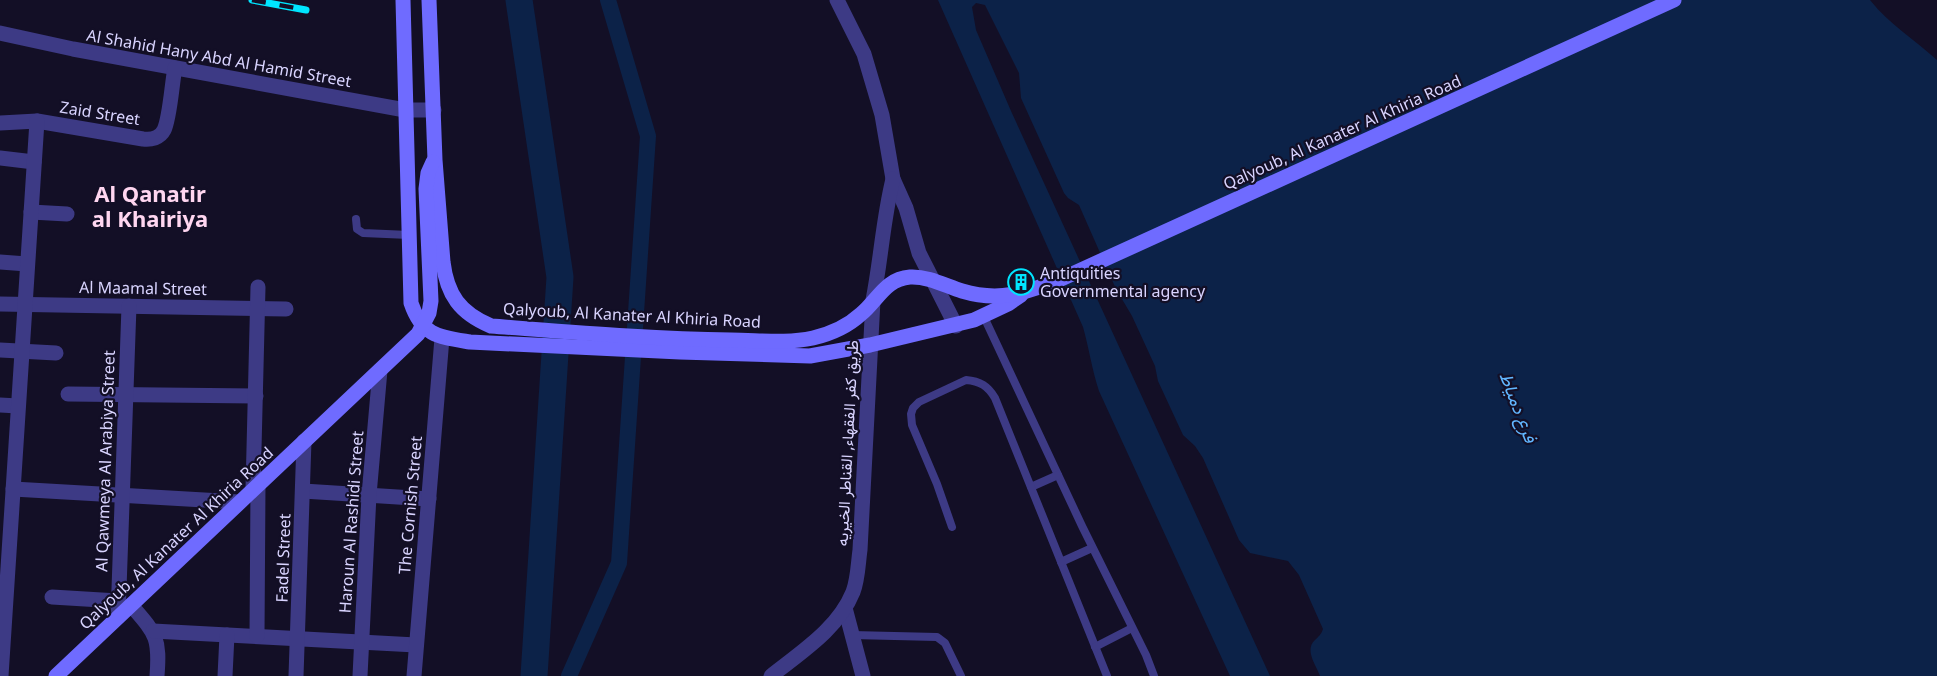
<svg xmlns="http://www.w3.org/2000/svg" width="1937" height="676" viewBox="0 0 1937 676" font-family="'Noto Sans',Vazirmatn,sans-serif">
	<rect width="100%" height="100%" fill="#130f26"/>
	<path fill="#0c2248" d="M938 0H1870C1889 24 1915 40 1937 60V676H1320C1316 665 1304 650 1315 640 1319 636 1321 635 1323 629L1299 575 1288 561 1250 553 1239 540 1203 458 1195 446 1183 435 1158 381 1155 366 1132 316 1116 289 1079 205 1068 198 1064 193 1021 98 1019 73 985 5 976 3 972 7 976 30 1011 111 1270 676H1230L1099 391C1092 370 1089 348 1083 327Z"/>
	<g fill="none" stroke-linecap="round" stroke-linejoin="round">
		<polyline stroke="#0c2248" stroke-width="16" points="569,676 619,563 648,136 608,0"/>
		<polyline stroke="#0c2248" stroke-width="27" points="519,0 560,277 534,676"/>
	</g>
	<polygon fill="#241b47" stroke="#3b2d73" stroke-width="1.5" points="1024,271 1028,280 1013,284 1010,278"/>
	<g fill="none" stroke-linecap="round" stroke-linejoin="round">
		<g stroke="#3d3a85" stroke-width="8">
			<polyline points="356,219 357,229 363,233 409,235"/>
			<polyline points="984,317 1082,526 1146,655 1154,676"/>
			<polyline points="1031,487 1058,475"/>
			<path d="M952 527 937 484 912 425 911 414 913 408 919 402 966 380C980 381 988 386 995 398L1107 676"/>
			<polyline points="1061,562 1092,548"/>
			<polyline points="852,635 937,637 945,643 961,676"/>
			<polyline points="1095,647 1132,628"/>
		</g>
		<g stroke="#3d3a85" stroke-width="15">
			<polyline points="0,33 73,49 405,110 434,110"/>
			<path d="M0 123 37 121 143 139C151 140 160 138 164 130 170 118 172 82 175 68"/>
			<polyline points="0,158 34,162"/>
			<polyline points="31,212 67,214"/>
			<polyline points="0,262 27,264"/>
			<polyline points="0,304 286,309"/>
			<polyline points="0,350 56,353"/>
			<polyline points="68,394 256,396"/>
			<polyline points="0,405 18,406"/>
			<polyline points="13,489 239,502"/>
			<polyline points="253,489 258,287"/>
			<polyline points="303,491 429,499"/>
			<polyline points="52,597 118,601"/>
			<path d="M131 605C156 634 160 637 157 676"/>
			<polyline points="845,608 863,676"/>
			<polyline points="118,617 129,306"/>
			<polyline points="153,631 416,645"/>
			<polyline points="257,636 258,485"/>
			<polyline points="1,676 37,121"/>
			<polyline points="225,676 227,635"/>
			<polyline points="296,676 304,441"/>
			<polyline points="360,676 369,495 380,370"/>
			<polyline points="414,676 442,338"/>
		</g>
		<g stroke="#3d3a85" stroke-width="15">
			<polyline points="837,0 864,54 882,115 893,179 906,208 919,253 956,326"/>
			<path d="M771 676C801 652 838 629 853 592 858 579 858 564 860 550L873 300C881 260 883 219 893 179"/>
		</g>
		<g stroke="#6f6bff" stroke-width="15">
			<path d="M403 0 411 303C422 336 439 337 470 342L680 352 810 356 870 345 974 320 1008 304 1021 295"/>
			<path d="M429 0 435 160 443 262C447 295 460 313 491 326 571 332 651 339 731 340 758 340 786 344 813 338 830 334 848 326 861 314 878 300 885 279 910 277 928 276 946 286 962 291 999 302 1025 293 1059 280L1674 0"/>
			<polyline points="56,676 418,334 429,313 431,301 426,189 428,173 433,162"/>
		</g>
		<g stroke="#00e5ff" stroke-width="7">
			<polyline id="rail" points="252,0 306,10"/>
		</g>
		<use href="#rail" stroke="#130f26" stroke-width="4.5" stroke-dasharray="14" stroke-linecap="butt"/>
	</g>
	<defs>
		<g id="building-ring" transform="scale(1.35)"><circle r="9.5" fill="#130f26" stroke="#00e5ff" stroke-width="1.5"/><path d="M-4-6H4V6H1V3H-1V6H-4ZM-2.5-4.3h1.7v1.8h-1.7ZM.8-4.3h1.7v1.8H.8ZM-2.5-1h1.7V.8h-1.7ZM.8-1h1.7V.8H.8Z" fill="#00e5ff"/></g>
	</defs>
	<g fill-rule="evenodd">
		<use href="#building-ring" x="1021" y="282"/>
	</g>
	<g text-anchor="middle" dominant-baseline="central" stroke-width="4.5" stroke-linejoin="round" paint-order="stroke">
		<g font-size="16" fill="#d9d4ff" stroke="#130f26">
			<text transform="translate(219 58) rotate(10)">Al Shahid Hany Abd Al Hamid Street</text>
			<text transform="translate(100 113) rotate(9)">Zaid Street</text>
			<text transform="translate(1342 132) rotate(-24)">Qalyoub, Al Kanater Al Khiria Road</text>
			<text transform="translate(143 288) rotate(1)">Al Maamal Street</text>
			<text transform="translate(632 315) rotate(3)">Qalyoub, Al Kanater Al Khiria Road</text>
			<text transform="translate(847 443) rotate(-87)">طريق كفر الفقهاء, القناطر الخيريه</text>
			<text transform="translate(105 461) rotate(-88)">Al Qawmeya Al Arabiya Street</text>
			<text transform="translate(410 505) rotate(-85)">The Cornish Street</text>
			<text transform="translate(351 522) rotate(-86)">Haroun Al Rashidi Street</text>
			<text transform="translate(176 538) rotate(-43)">Qalyoub, Al Kanater Al Khiria Road</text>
			<text transform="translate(283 558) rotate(-88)">Fadel Street</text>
		</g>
		<g font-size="16" fill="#d9d4ff" stroke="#130f26" text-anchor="start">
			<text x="1040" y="273">Antiquities<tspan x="1040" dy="18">Governmental agency</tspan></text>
		</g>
		<g font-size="18" font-style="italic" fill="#62b6ff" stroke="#130f26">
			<text transform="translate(1519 407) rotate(69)">فرع دمياط</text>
		</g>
		<g font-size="22" font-weight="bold" fill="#ffd6f0" stroke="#130f26">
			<text x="150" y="193">Al Qanatir<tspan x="150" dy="25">al Khairiya</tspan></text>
		</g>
	</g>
</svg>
